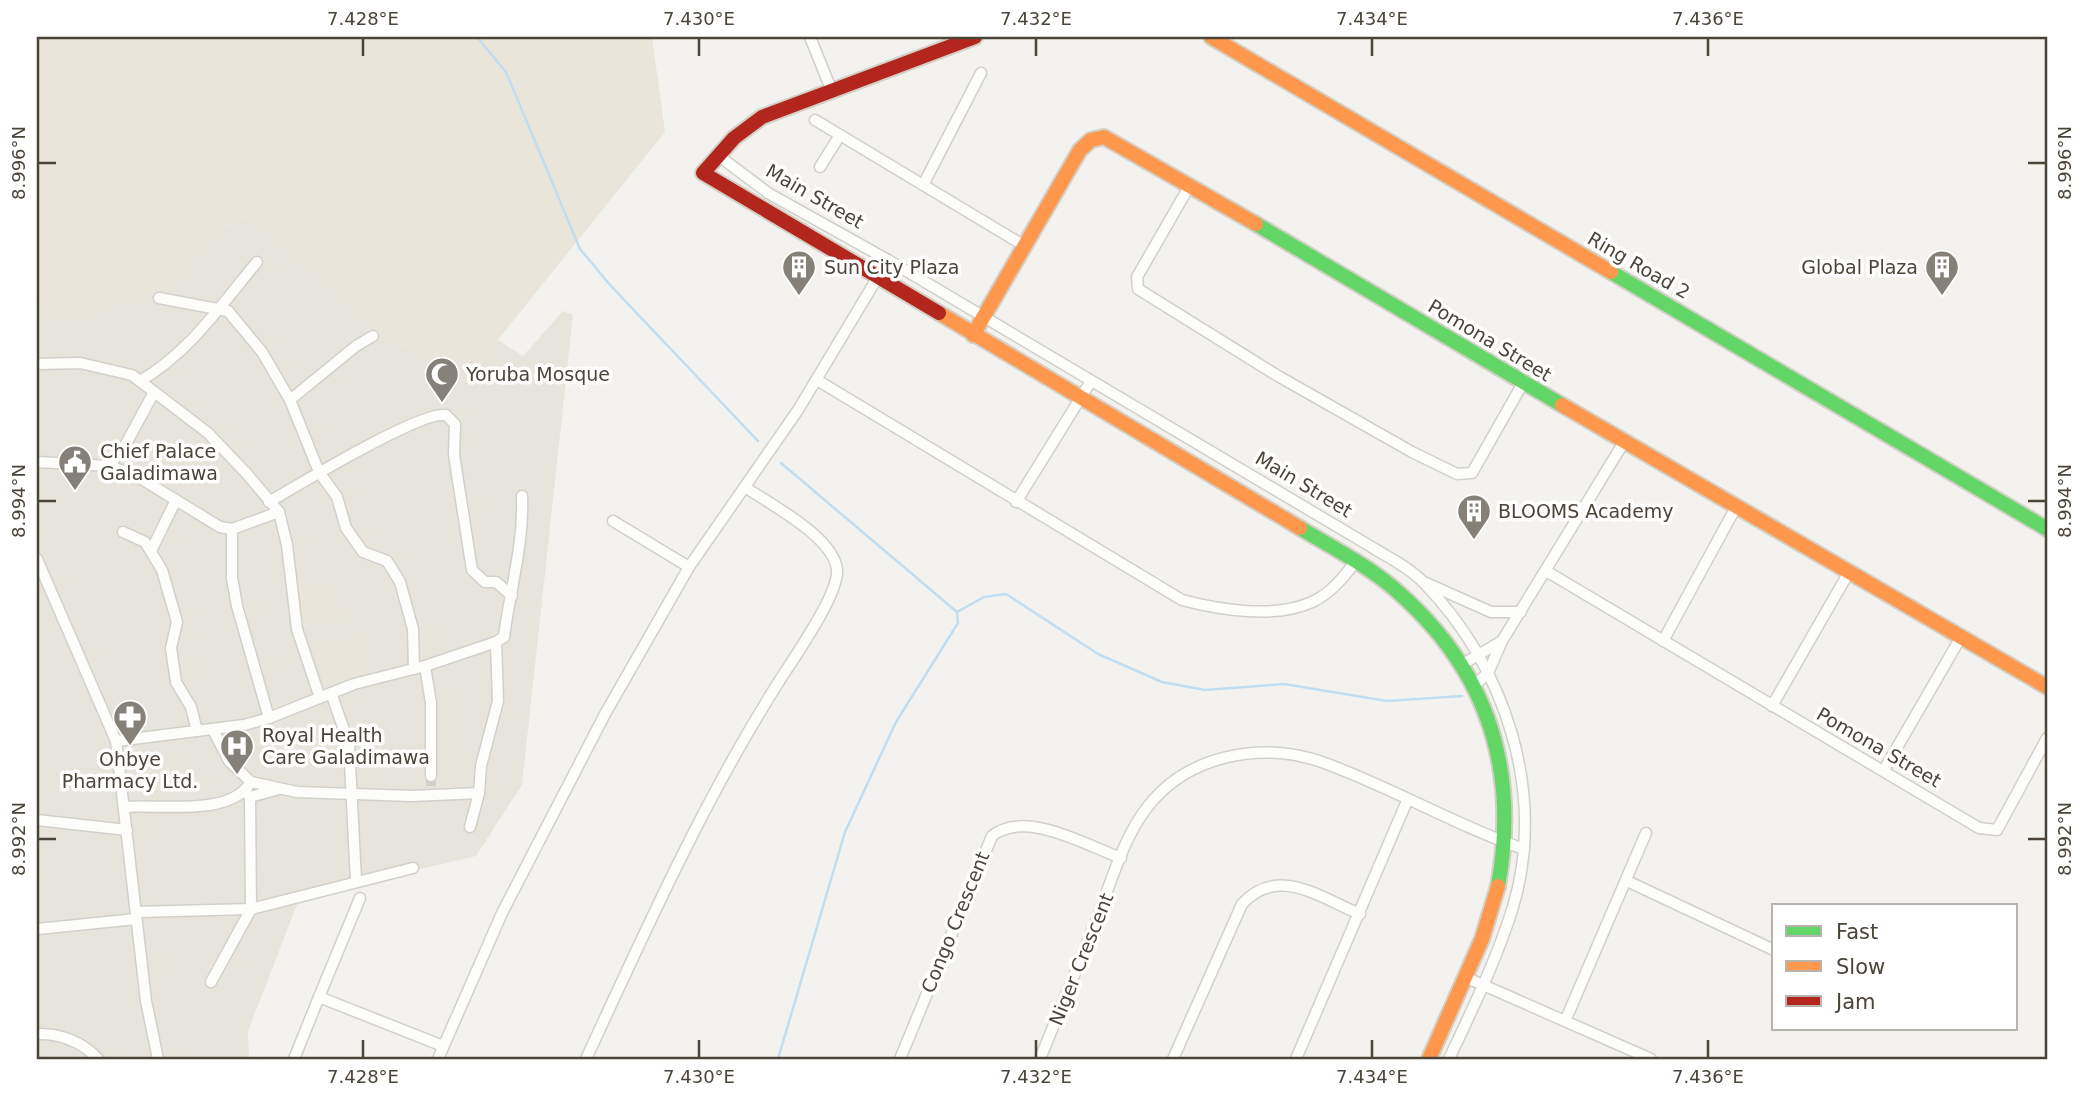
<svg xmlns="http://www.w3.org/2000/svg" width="2084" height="1096" viewBox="0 0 2084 1096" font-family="'DejaVu Sans',sans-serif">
	<rect width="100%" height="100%" fill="#f4f2ee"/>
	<polygon fill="#e7e4dc" points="246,218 276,234 367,325 464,382 498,340 523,356 563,311 573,315 522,785 476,856 300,897 248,1031 249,1059 37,1059 37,292 45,323 172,285 220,230"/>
	<g fill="#eae5da">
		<polygon points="37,37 652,37 665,132 464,382 367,325 286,247 274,246 276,234 246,218 220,230 172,285 91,316 45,323 37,292"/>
		<polygon points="337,586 341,622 302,626 297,591"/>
		<polygon points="362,635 370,677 323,686 314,645"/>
	</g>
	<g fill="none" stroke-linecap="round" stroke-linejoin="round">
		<g stroke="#c0ddf1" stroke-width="2.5">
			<polyline points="477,37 506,72 580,249 611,286 758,441"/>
			<polyline points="957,612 984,597 1006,594 1098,654 1162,682 1205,690 1284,684 1387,701 1462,696"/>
			<polyline points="778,1059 845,832 896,722 958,623 957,612 781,463"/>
		</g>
		<polyline stroke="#d2cfca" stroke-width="10" stroke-dasharray="10 5" stroke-linecap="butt" points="431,776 431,787"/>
		<g stroke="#d2d0cb" stroke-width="13">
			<g id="street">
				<polyline points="810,37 831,89"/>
				<polyline points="815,120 1023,245"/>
				<path d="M719 156 768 193 888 260 1370 546C1387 557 1409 567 1423 582 1505 665 1547 793 1513 907 1497 959 1472 1010 1449 1059"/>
				<polyline points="820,167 840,135"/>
				<polyline points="923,185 981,73"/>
				<polyline points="1190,185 1137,277 1138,289 1278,376 1412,452 1457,474 1472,473 1523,383"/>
				<polyline points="159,298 228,311 262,352 290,400 319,472 337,497 346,528 363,552 387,561 400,582 413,629 414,669"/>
				<polyline points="37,364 80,363 132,375 208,433 247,474 279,512 287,545 297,629 320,698"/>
				<path d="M817 380 1182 600C1220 610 1275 619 1312 602 1330 594 1344 577 1356 561"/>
				<path d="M140 381C190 352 221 305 257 262"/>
				<polyline points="290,400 356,346 373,336"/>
				<polyline points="37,462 109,466 135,475 220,527 232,529 279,512"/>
				<polyline points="109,466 127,442 154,392"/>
				<path d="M269 502C298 485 420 411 446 415L455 424 454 455 472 570 485 582H496L512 596"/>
				<polyline points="1016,502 1091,381"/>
				<polyline points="613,521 689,567"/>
				<polyline points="232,529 232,578 237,606 269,718"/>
				<polyline points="123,532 145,542 162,570 177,622 171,648 176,682 191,707 197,731"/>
				<polyline points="151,551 176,500"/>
				<polyline points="37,559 116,741 146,1001 158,1059"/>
				<polyline points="1546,571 1979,828 1997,830 2047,738"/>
				<polyline points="1426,583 1491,612 1521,612"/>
				<polyline points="1663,641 1736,507"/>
				<polyline points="1463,664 1502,641"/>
				<polyline points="425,666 431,703 431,776"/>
				<polyline points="1476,684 1488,673 1502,641 1624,442"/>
				<polyline points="331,693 349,744 356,881"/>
				<polyline points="1772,706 1849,572"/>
				<polyline points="213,730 229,761 251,782 297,792 412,796 479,793"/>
				<path d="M116 741 244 725 269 718 354 684 425 666 496 642 504 637C510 589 524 545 522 496"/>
				<polyline points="1884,770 1961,637"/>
				<polyline points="250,797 279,789"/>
				<path d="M125 807C158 804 226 816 248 786"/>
				<polyline points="37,820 127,830"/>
				<polyline points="470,827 479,793 481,766 498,701 496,642"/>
				<polyline points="1627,881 1774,950"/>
				<polyline points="136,912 251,909 413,868"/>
				<polyline points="37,929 136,919"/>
				<polyline points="1465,977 1651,1059"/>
				<polyline points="211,982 251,909 250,797 245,791"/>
				<polyline points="319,997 360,898"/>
				<polyline points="1566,1019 1646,833"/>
				<path d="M37 1034C59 1033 83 1042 98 1059"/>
				<polyline points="294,1059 319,997 443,1046"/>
				<polyline points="438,1059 502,913 605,714 689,567 798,410 888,260"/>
				<path d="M586 1059C644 934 700 808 773 691 788 666 839 596 837 570 834 537 771 505 745 487"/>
				<path d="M900 1059 992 836C1025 809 1086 845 1121 858"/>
				<path d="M1040 1059C1059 1013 1077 967 1096 921 1111 883 1123 837 1149 805 1189 755 1260 742 1319 761 1388 785 1454 825 1524 849"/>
				<path d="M1173 1059 1242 904C1278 865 1319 897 1360 914"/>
				<polyline points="1296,1059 1407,801"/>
			</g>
		</g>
		<g stroke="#d3cfc5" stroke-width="18">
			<g id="fast">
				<polyline points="1256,224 1562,405"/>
				<polyline points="1611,272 2047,529"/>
				<path d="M1300 528C1333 548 1369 566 1398 592 1488 671 1519 770 1498 886"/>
			</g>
		</g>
		<g stroke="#d3cfc5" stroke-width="18">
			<g id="slow">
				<polyline points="1211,37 1611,272"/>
				<polyline points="939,313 1300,528"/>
				<polyline points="973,335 1080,150 1091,140 1104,137 1256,224"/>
				<polyline points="1562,405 2047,687"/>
				<polyline points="1429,1059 1482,939 1498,886"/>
			</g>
		</g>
		<g stroke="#d3cfc5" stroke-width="18">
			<polyline id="jam" points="939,313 703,173 734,138 762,117 975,37"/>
		</g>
		<use href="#street" stroke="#fdfdfc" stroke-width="10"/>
		<use href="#fast" stroke="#63d668" stroke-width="14"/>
		<use href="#slow" stroke="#ff974d" stroke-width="14"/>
		<use href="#jam" stroke="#b3261e" stroke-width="14"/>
	</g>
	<path fill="none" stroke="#4b4439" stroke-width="2.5" d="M363 38V56M699 38V56M1036 38V56M1372 38V56M1708 38V56M38 163H56M2028 163H2046M38 501H56M2028 501H2046M38 839H56M2028 839H2046M363 1040V1058M699 1040V1058M1036 1040V1058M1372 1040V1058M1708 1040V1058"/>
	<defs>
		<g id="building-pin" transform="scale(1.75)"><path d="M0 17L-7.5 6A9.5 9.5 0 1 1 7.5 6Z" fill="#868178" stroke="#fff"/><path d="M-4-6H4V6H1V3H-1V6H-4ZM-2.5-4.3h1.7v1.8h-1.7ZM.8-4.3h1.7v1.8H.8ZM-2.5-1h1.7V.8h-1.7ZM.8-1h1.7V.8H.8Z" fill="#fff"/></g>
		<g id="mosque-pin" transform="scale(1.75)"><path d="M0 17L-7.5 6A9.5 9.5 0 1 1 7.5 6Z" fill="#868178" stroke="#fff"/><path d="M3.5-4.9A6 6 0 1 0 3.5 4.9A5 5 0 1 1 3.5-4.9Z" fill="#fff"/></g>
		<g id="civic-pin" transform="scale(1.75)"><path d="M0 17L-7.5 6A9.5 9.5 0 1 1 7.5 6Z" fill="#868178" stroke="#fff"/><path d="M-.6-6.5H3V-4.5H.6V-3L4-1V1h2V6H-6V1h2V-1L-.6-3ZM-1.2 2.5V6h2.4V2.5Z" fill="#fff"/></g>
		<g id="pharmacy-pin" transform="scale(1.75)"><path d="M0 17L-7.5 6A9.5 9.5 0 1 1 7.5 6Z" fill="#868178" stroke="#fff"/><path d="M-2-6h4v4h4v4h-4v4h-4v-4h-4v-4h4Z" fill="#fff"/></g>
		<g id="hospital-pin" transform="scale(1.75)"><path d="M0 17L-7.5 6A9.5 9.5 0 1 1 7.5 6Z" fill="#868178" stroke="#fff"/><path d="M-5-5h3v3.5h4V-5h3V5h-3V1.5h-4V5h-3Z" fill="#fff"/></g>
	</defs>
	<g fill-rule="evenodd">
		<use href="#building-pin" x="799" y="267"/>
		<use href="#building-pin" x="1942" y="267"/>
		<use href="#mosque-pin" x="442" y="374"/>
		<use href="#civic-pin" x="75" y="462"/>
		<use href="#building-pin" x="1474" y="511"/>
		<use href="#pharmacy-pin" x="130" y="717"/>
		<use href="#hospital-pin" x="237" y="746"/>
	</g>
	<g text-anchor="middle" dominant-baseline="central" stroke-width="7" stroke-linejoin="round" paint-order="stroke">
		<g font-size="19" fill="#4b4439" stroke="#fff">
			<text transform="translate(815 196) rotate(30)">Main Street</text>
			<text transform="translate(1639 265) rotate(30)">Ring Road 2</text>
			<text transform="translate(1490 340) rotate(31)">Pomona Street</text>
			<text transform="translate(1304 484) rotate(31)">Main Street</text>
			<text transform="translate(1879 747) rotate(30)">Pomona Street</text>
			<text transform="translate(955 922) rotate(-68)">Congo Crescent</text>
			<text transform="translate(1081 959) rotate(-68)">Niger Crescent</text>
		</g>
		<g font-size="19" fill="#4b4439" stroke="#fff" text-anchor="start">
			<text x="824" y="267">Sun City Plaza</text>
			<text x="1918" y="267" text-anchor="end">Global Plaza</text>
			<text x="466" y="374">Yoruba Mosque</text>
			<text x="100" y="451">Chief Palace<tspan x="100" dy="22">Galadimawa</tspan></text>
			<text x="1498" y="511">BLOOMS Academy</text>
			<text x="262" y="735">Royal Health<tspan x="262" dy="22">Care Galadimawa</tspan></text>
			<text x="130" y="759" text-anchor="middle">Ohbye<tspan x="130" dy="22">Pharmacy Ltd.</tspan></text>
		</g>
	</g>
	<rect width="2084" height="1096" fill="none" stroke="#ffffff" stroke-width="77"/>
	<rect x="1772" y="904" width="245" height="126" fill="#ffffff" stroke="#b7b4b0" stroke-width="2"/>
	<rect x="1786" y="926" width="35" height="10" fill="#63d668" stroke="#b7b4b0" stroke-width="2"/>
	<text x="1836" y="939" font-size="21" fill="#4b4439">Fast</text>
	<rect x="1786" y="961" width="35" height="10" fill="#ff974d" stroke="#b7b4b0" stroke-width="2"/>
	<text x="1836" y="974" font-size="21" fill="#4b4439">Slow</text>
	<rect x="1786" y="996" width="35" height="10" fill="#b3261e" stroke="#b7b4b0" stroke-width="2"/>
	<text x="1836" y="1009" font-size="21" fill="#4b4439">Jam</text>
	<rect x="38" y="38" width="2008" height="1020" fill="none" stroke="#4b4439" stroke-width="2.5"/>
	<g font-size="18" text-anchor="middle" fill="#4b4439">
		<text x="363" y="25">7.428°E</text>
		<text x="699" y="25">7.430°E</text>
		<text x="1036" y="25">7.432°E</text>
		<text x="1372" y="25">7.434°E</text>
		<text x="1708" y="25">7.436°E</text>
		<text transform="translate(19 163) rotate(-90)" y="6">8.996°N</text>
		<text transform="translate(2065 163) rotate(-90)" y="6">8.996°N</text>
		<text transform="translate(19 501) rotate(-90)" y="6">8.994°N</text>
		<text transform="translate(2065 501) rotate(-90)" y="6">8.994°N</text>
		<text transform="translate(19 839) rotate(-90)" y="6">8.992°N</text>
		<text transform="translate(2065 839) rotate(-90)" y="6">8.992°N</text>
		<text x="363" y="1083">7.428°E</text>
		<text x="699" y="1083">7.430°E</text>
		<text x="1036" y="1083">7.432°E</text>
		<text x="1372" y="1083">7.434°E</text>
		<text x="1708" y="1083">7.436°E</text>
	</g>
</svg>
